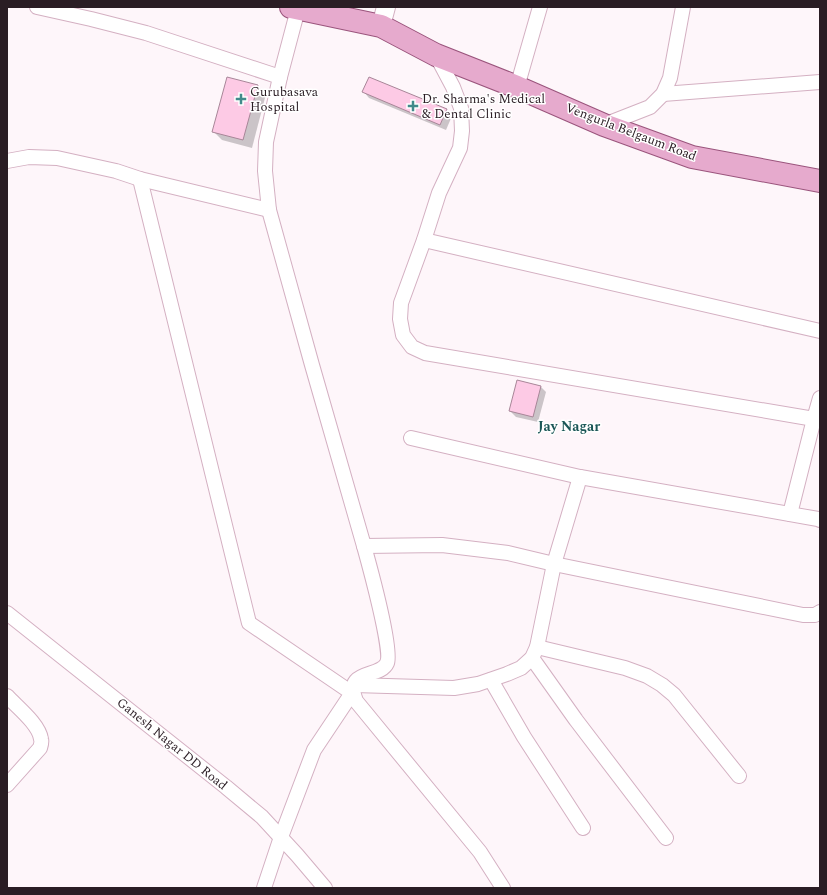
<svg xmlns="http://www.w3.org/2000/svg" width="827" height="895" viewBox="0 0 827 895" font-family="Spectral,serif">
	<rect width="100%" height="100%" fill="#fef6fa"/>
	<g fill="#0003">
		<polygon points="257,86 266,94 252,148 222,140 214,132"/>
		<polygon points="364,92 446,110 452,116 446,130 369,98"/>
		<polygon points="540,386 546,392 538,422 516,417 510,411"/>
	</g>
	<g fill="#fdcae5" stroke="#a88698">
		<polygon points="227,77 258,85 243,140 212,132"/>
		<polygon points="369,77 447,109 440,125 362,92"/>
		<polygon points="517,380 541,386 533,417 509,411"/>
	</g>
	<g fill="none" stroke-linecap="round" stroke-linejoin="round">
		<g stroke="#d4b0c2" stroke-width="16">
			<g id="minor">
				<polyline points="37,7 91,19 146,33 280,77"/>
				<polyline points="298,9 280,77 266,142 265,171 269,210 312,365 364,546 442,545 508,553 554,564 803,615 815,615 820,612"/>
				<polyline points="436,55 453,87 461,108 462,131 460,148 439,193 424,240 401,303 400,319 403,335 412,347 425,353 820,420"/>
				<polyline points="517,87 540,7"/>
				<polyline points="663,94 820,82"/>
				<polyline points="604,125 650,107 663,94 670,78 683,7"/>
				<polyline points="7,161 29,157 57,158 116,171 140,179 269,210"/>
				<polyline points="140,179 249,623 352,693 314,750 281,837 264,888"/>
				<polyline points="424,240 820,331"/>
				<polyline points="411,438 580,477 818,519 820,520"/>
				<polyline points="790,514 814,419 820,398"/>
				<path d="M364 546C369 564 393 651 387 663 380 679 343 668 356 701L480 852 503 888"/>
				<polyline points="7,613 226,787 262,817 297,855 325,888"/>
				<polyline points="537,647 625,668 647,676 662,685 674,695 739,776"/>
				<polyline points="532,658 576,720 666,838"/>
				<polyline points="491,680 524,737 583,828"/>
				<polyline points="354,685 454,688 478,684 507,674 521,668 532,658 537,647 554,564 580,477"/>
				<path d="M7 696C17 707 39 724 41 739 42 742 41 745 40 748L7 785"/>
			</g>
		</g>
		<g stroke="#d4b0c2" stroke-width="20">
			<polyline id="tertiary" points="381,26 386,7"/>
		</g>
		<g stroke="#9a547c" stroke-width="24">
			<polyline id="primary" points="291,7 381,26 436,55 517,87 604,125 692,157 820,181"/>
		</g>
		<use href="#minor" stroke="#fff" stroke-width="14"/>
		<use href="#tertiary" stroke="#fff" stroke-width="18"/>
		<use href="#primary" stroke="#e6aacd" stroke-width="22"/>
	</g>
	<g fill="#428a8b" stroke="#fff" stroke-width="1.5">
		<path d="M239 93h4v4h4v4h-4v4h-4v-4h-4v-4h4z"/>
		<path d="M411 100h4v4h4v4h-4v4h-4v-4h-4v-4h4z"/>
	</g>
	<g text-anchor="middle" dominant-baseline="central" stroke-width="3" stroke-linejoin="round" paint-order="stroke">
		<g font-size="13" fill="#2a1d24" stroke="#fff" text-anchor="start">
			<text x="250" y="92">Gurubasava<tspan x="250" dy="15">Hospital</tspan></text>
			<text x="422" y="99">Dr. Sharma's Medical<tspan x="422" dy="15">&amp; Dental Clinic</tspan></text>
		</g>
		<g font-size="13" fill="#2a1d24" stroke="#fff">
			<text transform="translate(631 132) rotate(21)">Vengurla Belgaum Road</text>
			<text transform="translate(172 744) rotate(39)">Ganesh Nagar DD Road</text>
		</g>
		<g font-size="14" font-weight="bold" fill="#1b5757" stroke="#fff">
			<text x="569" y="426">Jay Nagar</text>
		</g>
	</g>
	<rect width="827" height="895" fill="none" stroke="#2a1d24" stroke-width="16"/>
</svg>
